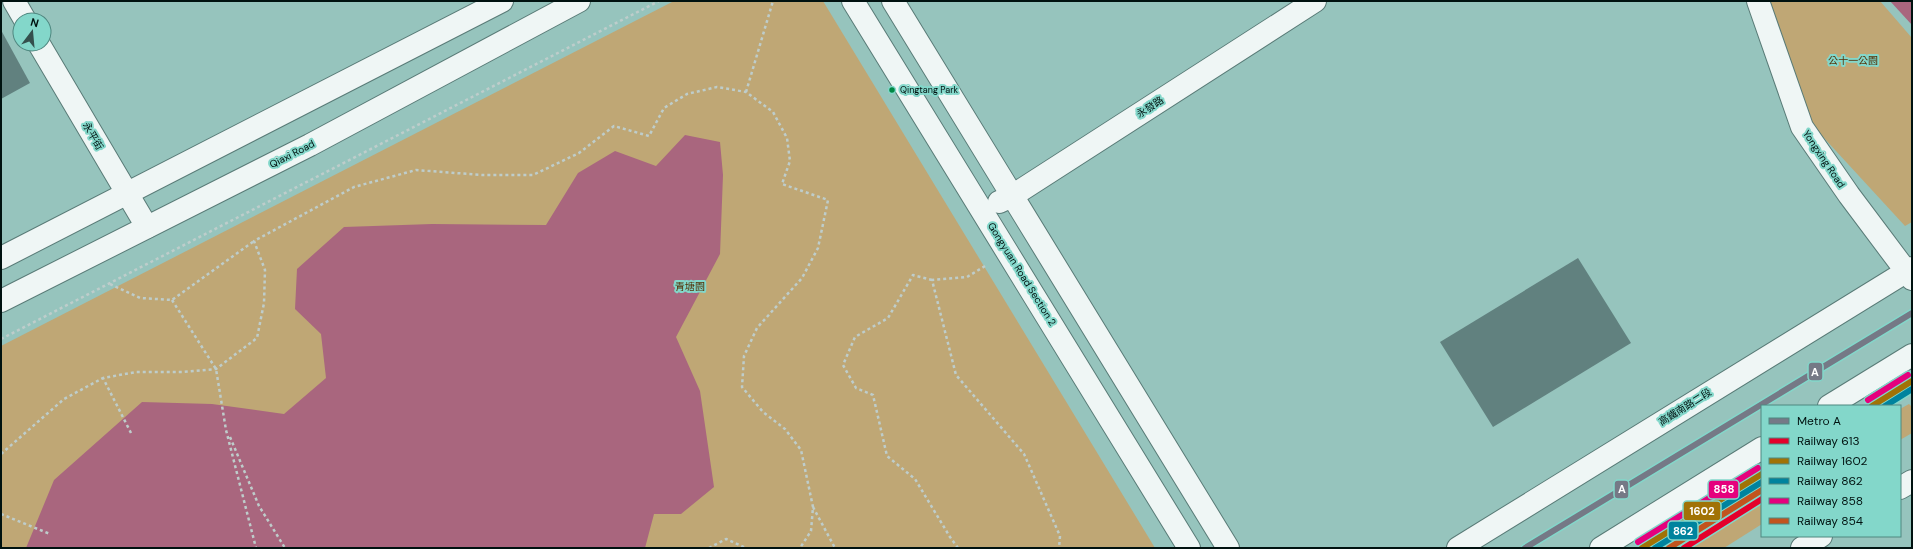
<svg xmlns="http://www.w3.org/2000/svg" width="1913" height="549" viewBox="0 0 1913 549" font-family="'DM Sans','Noto Sans TC',sans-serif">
	<rect width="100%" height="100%" fill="#96c4bd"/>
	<g fill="#bfa775">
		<polygon points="674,1 823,1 1155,548 1,548 1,346"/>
		<polygon points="1770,1 1880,1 1912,38 1912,222 1905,226 1813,126"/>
		<polygon points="1909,404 1912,407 1912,433 1900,440 1900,409"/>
		<polygon points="1762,493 1762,524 1724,548 1670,548"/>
	</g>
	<g fill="#a9667e">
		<polygon points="1890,1 1912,1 1912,25"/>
		<polygon points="685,135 720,142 723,175 720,254 676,337 700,391 714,487 681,514 654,514 645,548 26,548 54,480 142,402 212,404 284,414 326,378 321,334 295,309 297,269 344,227 432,224 546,225 578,173 615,151 656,166"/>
	</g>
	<g fill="#61817f">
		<polygon points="1,30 30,83 1,99"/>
		<polygon points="1578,258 1631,343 1493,427 1440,342"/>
	</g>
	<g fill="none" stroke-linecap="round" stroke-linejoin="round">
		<g stroke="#597b77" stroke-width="24">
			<g id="minor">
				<polyline points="14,1 25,20"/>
				<polyline points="853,1 1189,548"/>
				<polyline points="893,1 1228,548"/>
				<polyline points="1758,1 1802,127 1849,195 1912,279"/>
				<polyline points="39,44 147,227"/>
				<polyline points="999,202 1012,196 1315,1"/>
				<polyline points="1,258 502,1"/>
				<polyline points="1,301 310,145 579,1"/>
				<polyline points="1829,406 1912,355"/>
				<polyline points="1900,488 1912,481"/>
				<polyline points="1458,548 1912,268"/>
				<polyline points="1601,548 1762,448"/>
				<polyline points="1802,548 1821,536"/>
			</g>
		</g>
		<g stroke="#becdcb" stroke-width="2.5" stroke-dasharray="3 3" stroke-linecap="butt">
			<polyline points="746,92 773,1"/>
			<polyline points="985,266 967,277 932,280 956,375 1024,454 1060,536 1059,548"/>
			<polyline points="932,280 913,275 888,318 855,337 843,365 856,388 873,395 887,456 915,479 950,537 958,548"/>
			<polyline points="110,284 140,298 172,300 254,241"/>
			<polyline points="172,300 216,369 226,430 256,548"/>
			<polyline points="1,339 659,1"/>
			<polyline points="131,433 103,378 136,372 182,372 216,369 257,338 264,303 265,270 254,241 354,187 416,170 482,175 533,175 579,153 614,126 649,136 664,108 687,94 717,87 746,92 773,112 787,138 790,161 782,184 828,200 818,248 802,278 757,328 744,356 742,387 763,412 785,429 801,450 813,507 811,531 800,548"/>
			<polyline points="230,437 259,506 285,548"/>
			<polyline points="1,454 64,399 103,378"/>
			<polyline points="813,507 835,548"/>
			<polyline points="1,514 50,534"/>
			<polyline points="709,548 726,539 746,548"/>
		</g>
		<use href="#minor" stroke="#eff6f5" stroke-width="22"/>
		<g stroke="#83d7ca" stroke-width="9">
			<polyline id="rail-1" points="1684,548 1762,499"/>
		</g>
		<g stroke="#83d7ca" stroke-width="9">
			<g id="rail-2">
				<polyline points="1872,406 1912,381"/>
				<polyline points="1642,548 1762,474"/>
			</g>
		</g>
		<g stroke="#83d7ca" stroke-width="9">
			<g id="rail-3">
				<polyline points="1885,406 1912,389"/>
				<polyline points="1655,548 1762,482"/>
			</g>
		</g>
		<g stroke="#83d7ca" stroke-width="9">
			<g id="rail-4">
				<polyline points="1868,400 1908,375"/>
				<polyline points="1638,542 1758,468"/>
			</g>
		</g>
		<g stroke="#83d7ca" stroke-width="9">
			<polyline id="rail-5" points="1669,548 1762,490"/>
		</g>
		<use href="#rail-1" stroke="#e4002b" stroke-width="6"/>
		<use href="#rail-2" stroke="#a17206" stroke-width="6"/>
		<use href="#rail-3" stroke="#00839e" stroke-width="6"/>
		<use href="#rail-4" stroke="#e5007d" stroke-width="6"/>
		<use href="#rail-5" stroke="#c2541e" stroke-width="6"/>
		<g stroke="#83d7ca" stroke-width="9">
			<polyline id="metro-1" points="1525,548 1912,313"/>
		</g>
		<use href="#metro-1" stroke="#757986" stroke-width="6"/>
	</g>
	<circle fill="#084" stroke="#83d7ca" stroke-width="1.5" cx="892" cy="90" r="3.5"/>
	<g text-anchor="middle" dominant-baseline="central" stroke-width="4" stroke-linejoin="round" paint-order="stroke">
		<g font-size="9" fill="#001210" stroke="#83d7ca" text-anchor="start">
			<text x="900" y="90">Qingtang Park</text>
		</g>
		<g font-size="10" fill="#543007" stroke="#83d7ca">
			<text x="1853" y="60">公十一公園</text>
			<text x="690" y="286">青塘園</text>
		</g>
		<g font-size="10" fill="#001210" stroke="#83d7ca">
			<text transform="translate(1150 107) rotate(-33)">永發路</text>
			<text transform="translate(93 136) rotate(60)">永平街</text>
			<text transform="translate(292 154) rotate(-27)">Qiaxi Road</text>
			<text transform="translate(1824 159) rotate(56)">Yongxing Road</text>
			<text transform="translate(1022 274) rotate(58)">Gongyuan Road Section 2</text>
			<text transform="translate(1685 407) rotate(-32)">高鐵南路二段</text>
		</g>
	</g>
	<g stroke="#83d7ca" stroke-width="1.5">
		<rect x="1808" y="362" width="15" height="19" rx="4" fill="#757986"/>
		<rect x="1614" y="480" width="15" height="19" rx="4" fill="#757986"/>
		<rect x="1708" y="480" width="31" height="19" rx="4" fill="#e5007d"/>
		<rect x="1683" y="501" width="38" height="20" rx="4" fill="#a17206"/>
		<rect x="1668" y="521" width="30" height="19" rx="4" fill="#00839e"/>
	</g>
	<g font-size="11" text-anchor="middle" font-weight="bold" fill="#fff">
		<text x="1815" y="376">A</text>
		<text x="1622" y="493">A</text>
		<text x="1724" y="493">858</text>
		<text x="1702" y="515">1602</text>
		<text x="1683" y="535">862</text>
	</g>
	<rect width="1913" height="549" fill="none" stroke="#001210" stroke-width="4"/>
	<rect x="1761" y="405" width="140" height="132" fill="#83d7ca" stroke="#4f8880"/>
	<rect x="1769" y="418" width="20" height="6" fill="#757986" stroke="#4f8880"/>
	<text x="1797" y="425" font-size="12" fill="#001210">Metro A</text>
	<rect x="1769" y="438" width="20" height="6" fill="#e4002b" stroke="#4f8880"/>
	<text x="1797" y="445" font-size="12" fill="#001210">Railway 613</text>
	<rect x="1769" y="458" width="20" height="6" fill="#a17206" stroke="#4f8880"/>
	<text x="1797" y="465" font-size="12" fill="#001210">Railway 1602</text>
	<rect x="1769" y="478" width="20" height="6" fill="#00839e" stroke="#4f8880"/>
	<text x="1797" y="485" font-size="12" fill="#001210">Railway 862</text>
	<rect x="1769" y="498" width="20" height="6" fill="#e5007d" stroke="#4f8880"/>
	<text x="1797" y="505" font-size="12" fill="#001210">Railway 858</text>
	<rect x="1769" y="518" width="20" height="6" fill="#c2541e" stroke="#4f8880"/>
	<text x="1797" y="525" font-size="12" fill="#001210">Railway 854</text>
	<g transform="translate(32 32) rotate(16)"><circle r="19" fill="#83d7ca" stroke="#4f8880"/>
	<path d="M0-3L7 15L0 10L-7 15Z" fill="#34504d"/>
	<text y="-6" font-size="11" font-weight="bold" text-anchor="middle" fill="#001210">N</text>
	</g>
</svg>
